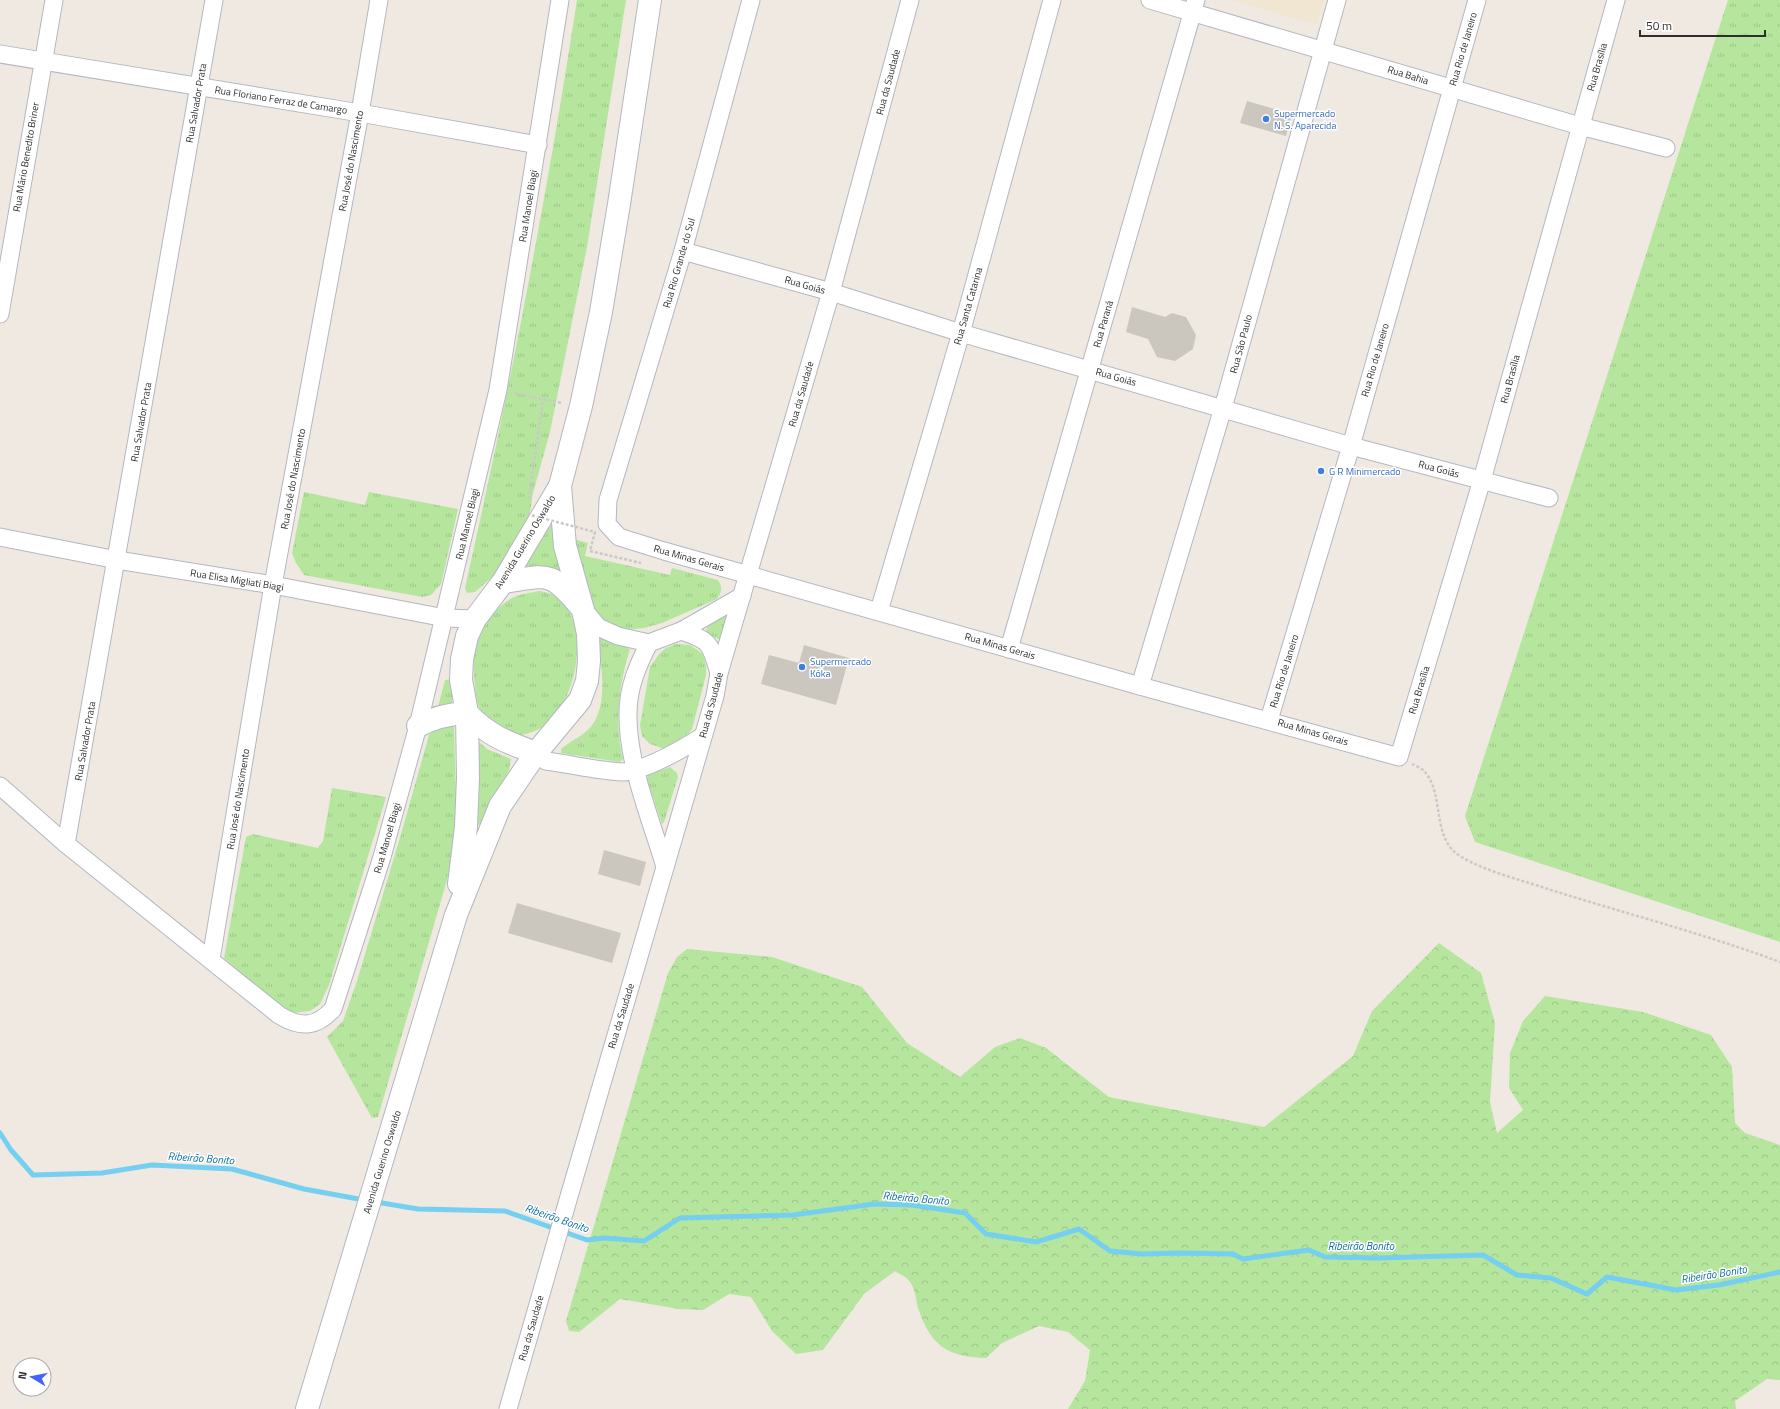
<svg xmlns="http://www.w3.org/2000/svg" width="1780" height="1409" viewBox="0 0 1780 1409" font-family="'Titillium Web',sans-serif">
	<defs>
		<pattern id="grass-tufts" width="24" height="20" patternUnits="userSpaceOnUse"><rect width="24" height="20" fill="#b6e59e"/><path d="M3 7l-1-3M5 7V3M7 7l1-3M15 17l-1-3M17 17v-4M19 17l1-3" fill="none" stroke="#9dc588"/></pattern>
		<pattern id="forest-crowns" width="20" height="18" patternUnits="userSpaceOnUse"><rect width="20" height="18" fill="#b6e59e"/><path d="M2 6a3 3 0 1 1 6 0M12 15a3 3 0 1 1 6 0" fill="none" stroke="#9dc588"/></pattern>
	</defs>
	<rect width="100%" height="100%" fill="#efe9e1"/>
	<polygon fill="#f0e6d1" points="1232,0 1324,0 1317,25"/>
	<g fill="url(#grass-tufts)">
		<path d="M577 0H626L587 247 550 432 533 493 529 520 505 566 475 592 467 593 465 588C509 393 547 197 577 0Z"/>
		<polygon points="1728,0 1780,0 1780,942 1475,842 1465,816"/>
		<polygon points="304,492 365,505 369,492 458,509 441,584 431,595 422,597 304,575 296,563 292,553"/>
		<polygon points="548,525 554,526 562,573 541,566 525,567"/>
		<path d="M570 538 588 543 585 556 670 575 672 568 718 580C723 587 722 592 717 599L662 623 644 628 625 630 611 625 602 618 591 604Z"/>
		<path d="M539 591C598 596 583 715 532 732 516 738 508 734 496 725 492 722 488 719 484 715 477 708 476 696 475 687 470 650 479 618 512 598 520 594 530 593 539 591Z"/>
		<polygon points="724,615 729,616 722,641 706,632 707,627"/>
		<path d="M599 636 630 649C619 684 614 723 623 759L620 762 561 753V749C570 741 581 737 589 729 609 708 602 667 597 642Z"/>
		<polygon points="676,644 690,645 703,654 706,666 706,675 692,729 689,733 669,747 662,748 650,744 642,736 640,725 650,667 660,653 666,648"/>
		<polygon points="452,679 452,707 438,707 445,680"/>
		<polygon points="439,725 454,725 457,832 447,880 378,1117 372,1118 327,1037 343,1021 357,981 402,831 429,735"/>
		<polygon points="479,742 487,749 511,759 509,770 481,825 476,824 477,746"/>
		<polygon points="670,767 677,773 678,777 664,822 662,824 647,779 648,775"/>
		<polygon points="332,788 386,797 329,985 320,1004 310,1011 293,1013 280,1005 224,958 246,837 253,834 318,848 323,841"/>
	</g>
	<path fill="url(#forest-crowns)" d="M1439 943 1481 973 1495 1023 1490 1102 1497 1133 1523 1110 1509 1088 1510 1053 1523 1021 1545 996 1643 1012 1711 1035 1732 1067 1735 1123 1745 1133 1780 1145V1380L1767 1379 1735 1401 1736 1409H1068L1085 1381 1090 1350 1068 1332 1039 1326 1002 1343 986 1358C947 1357 931 1346 918 1308 916 1300 915 1288 910 1282 907 1277 899 1274 895 1271L864 1294 823 1350 796 1354 772 1331 751 1297 729 1294 703 1310 679 1309 620 1299 579 1332 569 1331 566 1321 668 973 677 957 687 949 772 957 862 987 907 1043 960 1077 995 1047 1020 1038 1046 1048 1109 1097 1264 1127 1353 1056 1372 1011Z"/>
	<g fill="none" stroke-linecap="round" stroke-linejoin="round">
		<g stroke="#75cff0" stroke-width="5">
			<polyline points="0,1133 11,1150 33,1175 102,1173 152,1165 232,1169 304,1189 364,1200"/>
			<polyline points="376,1202 418,1209 505,1211 587,1240 604,1238 644,1241 680,1218 793,1215 874,1204 912,1205 965,1213 986,1234 1036,1242 1079,1229 1110,1251 1142,1254 1183,1253 1233,1254 1243,1259 1309,1250 1325,1257 1379,1258 1483,1255 1517,1275 1551,1278 1587,1294 1607,1277 1676,1290 1719,1285 1780,1272"/>
		</g>
	</g>
	<g fill="#cbc7bf">
		<polygon points="1247,101 1292,114 1286,136 1240,123"/>
		<polygon points="1132,307 1165,317 1172,313 1186,317 1196,335 1193,349 1175,361 1157,357 1148,339 1126,332"/>
		<polygon points="804,645 849,658 836,705 761,684 769,655 799,663"/>
		<polygon points="604,850 646,862 640,886 598,874"/>
		<polygon points="517,903 621,933 612,963 508,933"/>
	</g>
	<g fill="none" stroke-linecap="round" stroke-linejoin="round">
		<g stroke="#b4b7c1" stroke-width="19">
			<g id="street">
				<polyline points="751,0 683,251 608,500 607,524 619,537 664,551 1140,686 1399,757 1482,480 1616,0"/>
				<polyline points="1150,0 1580,126 1666,148"/>
				<polyline points="0,54 360,113 538,145"/>
				<polyline points="683,251 831,292 961,333 1351,446 1549,498"/>
				<polyline points="0,314 54,0"/>
				<polyline points="0,537 117,560 273,585 445,618 475,619"/>
				<polyline points="584,610 598,627 618,636 649,643 681,631 742,596"/>
				<polyline points="879,611 961,333 1052,0"/>
				<path d="M681 631C711 641 710 643 719 673"/>
				<path d="M649 643C638 665 628 687 628 713 627 763 651 819 665 867"/>
				<polyline points="1009,649 1196,0"/>
				<polyline points="1140,686 1223,408 1337,0"/>
				<polyline points="1269,720 1351,446 1477,0"/>
				<path d="M536 753 546 761C570 764 598 771 622 772 643 772 684 748 703 736"/>
				<path d="M0 786 66 844 279 1015C300 1028 316 1028 333 1009L382 857 418 726 498 390 560 0"/>
				<polyline points="66,844 214,0"/>
				<polyline points="211,959 273,585 360,113 379,0"/>
				<path d="M508 1409C576 1171 645 933 715 696L719 673 831 292 910 0"/>
			</g>
		</g>
		<g stroke="#b4b7c1" stroke-width="24">
			<g id="secondary">
				<path d="M503 582C547 576 549 569 580 606"/>
				<path d="M467 713C487 735 508 743 536 753"/>
				<path d="M418 726C434 717 449 714 467 713"/>
				<polyline points="459,884 466,827 468,778 467,713 461,680 462,659 467,636 475,619 503,582 560,486 581,406 601,312 619,204 650,0"/>
				<polyline points="307,1409 456,915 500,806 536,753 580,700 587,681 589,661 588,634 583,610 565,546 560,486"/>
			</g>
		</g>
		<g stroke="#c9c9c9" stroke-width="2.5" stroke-dasharray="3 2" stroke-linecap="butt">
			<polyline points="514,393 562,403"/>
			<polyline points="529,499 543,399"/>
			<polyline points="590,551 641,563"/>
			<path d="M1412 764C1416 766 1422 768 1425 772 1445 796 1431 838 1460 856 1486 872 1522 880 1551 890 1627 914 1705 934 1780 962"/>
		</g>
		<use href="#street" stroke="#fff" stroke-width="17"/>
		<use href="#secondary" stroke="#fff" stroke-width="22"/>
		<polyline stroke="#c9c9c9" stroke-width="2.5" stroke-dasharray="3 2" stroke-linecap="butt" points="527,514 595,532 590,551"/>
	</g>
	<g fill="#3f7fe0" stroke="#fff" stroke-width="1.5">
		<circle cx="1266" cy="119" r="4"/>
		<circle cx="1321" cy="471" r="4"/>
		<circle cx="802" cy="667" r="4"/>
	</g>
	<g text-anchor="middle" dominant-baseline="central" stroke-width="3" stroke-linejoin="round" paint-order="stroke">
		<g font-size="10" fill="#2e2e2e" stroke="#fff">
			<text transform="translate(1463 49) rotate(-74)">Rua Rio de Janeiro</text>
			<text transform="translate(1597 67) rotate(-74)">Rua Brasília</text>
			<text transform="translate(1408 75) rotate(17)">Rua Bahia</text>
			<text transform="translate(888 82) rotate(-75)">Rua da Saudade</text>
			<text transform="translate(281 100) rotate(9)">Rua Floriano Ferraz de Camargo</text>
			<text transform="translate(196 103) rotate(-80)">Rua Salvador Prata</text>
			<text transform="translate(26 157) rotate(-80)">Rua Mário Benedito Briner</text>
			<text transform="translate(351 161) rotate(-80)">Rua José do Nascimento</text>
			<text transform="translate(528 206) rotate(-81)">Rua Manoel Biagi</text>
			<text transform="translate(679 263) rotate(-74)">Rua Rio Grande do Sul</text>
			<text transform="translate(805 285) rotate(16)">Rua Goiás</text>
			<text transform="translate(968 306) rotate(-74)">Rua Santa Catarina</text>
			<text transform="translate(1103 324) rotate(-74)">Rua Paraná</text>
			<text transform="translate(1241 344) rotate(-75)">Rua São Paulo</text>
			<text transform="translate(1375 360) rotate(-74)">Rua Rio de Janeiro</text>
			<text transform="translate(1116 377) rotate(16)">Rua Goiás</text>
			<text transform="translate(1510 379) rotate(-75)">Rua Brasília</text>
			<text transform="translate(801 394) rotate(-74)">Rua da Saudade</text>
			<text transform="translate(141 422) rotate(-80)">Rua Salvador Prata</text>
			<text transform="translate(1439 469) rotate(15)">Rua Goiás</text>
			<text transform="translate(293 479) rotate(-80)">Rua José do Nascimento</text>
			<text transform="translate(467 524) rotate(-77)">Rua Manoel Biagi</text>
			<text transform="translate(525 542) rotate(-59)">Avenida Guerino Oswaldo</text>
			<text transform="translate(689 558) rotate(16)">Rua Minas Gerais</text>
			<text transform="translate(237 580) rotate(9)">Rua Elisa Migliati Biagi</text>
			<text transform="translate(1000 646) rotate(16)">Rua Minas Gerais</text>
			<text transform="translate(1284 671) rotate(-73)">Rua Rio de Janeiro</text>
			<text transform="translate(1419 690) rotate(-73)">Rua Brasília</text>
			<text transform="translate(711 705) rotate(-75)">Rua da Saudade</text>
			<text transform="translate(1313 732) rotate(16)">Rua Minas Gerais</text>
			<text transform="translate(85 741) rotate(-80)">Rua Salvador Prata</text>
			<text transform="translate(238 799) rotate(-81)">Rua José do Nascimento</text>
			<text transform="translate(387 838) rotate(-74)">Rua Manoel Biagi</text>
			<text transform="translate(621 1016) rotate(-73)">Rua da Saudade</text>
			<text transform="translate(382 1162) rotate(-73)">Avenida Guerino Oswaldo</text>
			<text transform="translate(531 1328) rotate(-74)">Rua da Saudade</text>
		</g>
		<g font-size="10" fill="#366cbe" stroke="#fff" text-anchor="start">
			<text x="1274" y="113">Supermercado<tspan x="1274" dy="12">N. S. Aparecida</tspan></text>
			<text x="1329" y="471">G R Minimercado</text>
			<text x="810" y="661">Supermercado<tspan x="810" dy="12">Kóka</tspan></text>
		</g>
		<g font-size="11" font-style="italic" fill="#0d6fa3" stroke="#fff">
			<text transform="translate(201 1158) rotate(4)">Ribeirão Bonito</text>
			<text transform="translate(916 1198) rotate(5)">Ribeirão Bonito</text>
			<text transform="translate(557 1218) rotate(19)">Ribeirão Bonito</text>
			<text x="1361" y="1246">Ribeirão Bonito</text>
			<text transform="translate(1714 1274) rotate(-9)">Ribeirão Bonito</text>
		</g>
	</g>
	<g transform="translate(32 1377) rotate(280)"><circle r="19" fill="#ffffff" stroke="#ababab"/>
	<path d="M0-3L7 15L0 10L-7 15Z" fill="#4264fb"/>
	<text y="-6" font-size="11" font-weight="bold" text-anchor="middle" fill="#2e2e2e">N</text>
	</g>
	<path d="M1640 30v6h125v-6" fill="none" stroke="#2e2e2e" stroke-width="2"/>
	<text x="1646" y="30" font-size="12" fill="#2e2e2e" stroke="#ffffff" stroke-width="3" paint-order="stroke">50 m</text>
</svg>
